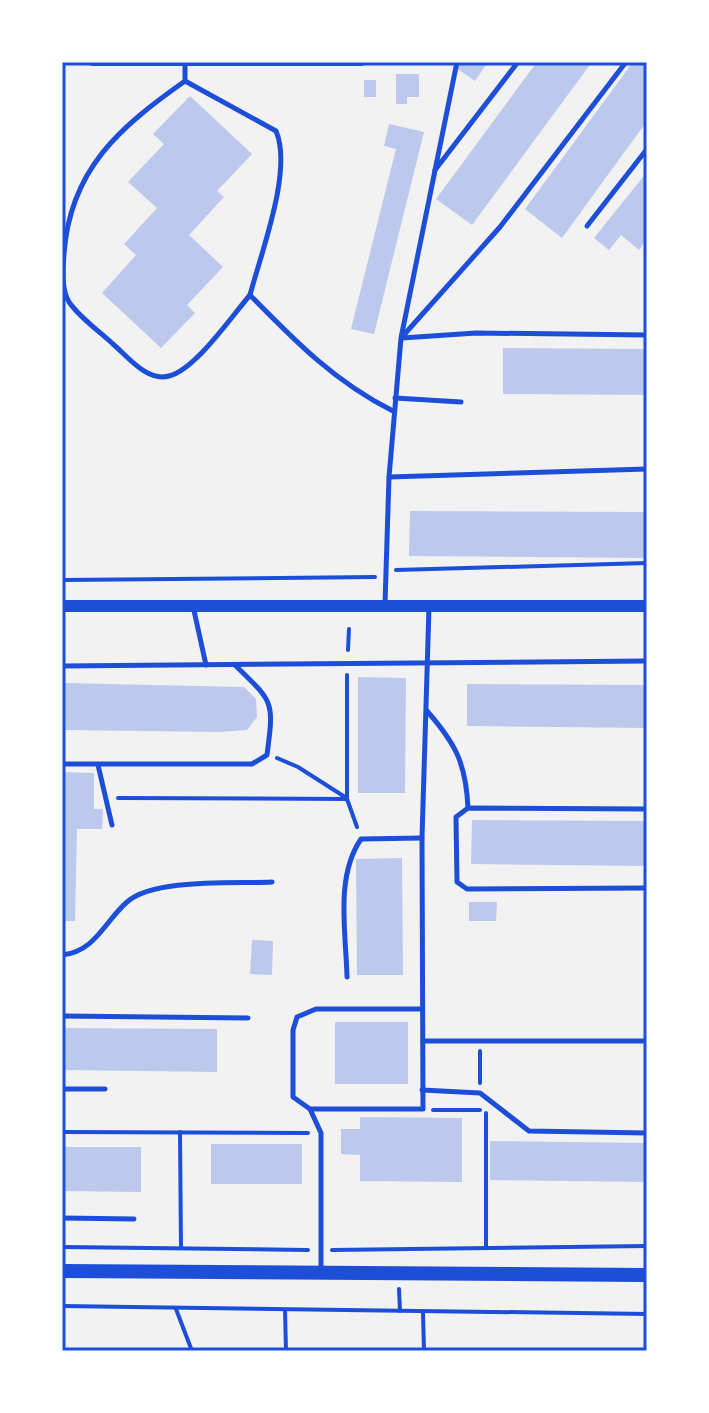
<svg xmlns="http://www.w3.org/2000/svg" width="709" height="1413" viewBox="0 0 709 1413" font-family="Helvetica,sans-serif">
	<rect width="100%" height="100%" fill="#f2f2f2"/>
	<g fill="#bdc9ec">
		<polygon points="460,62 488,62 475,81 456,68"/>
		<polygon points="537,62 592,62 472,225 436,199"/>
		<polygon points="633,62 647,62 647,121 562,238 525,209"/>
		<polygon points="396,74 419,74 419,97 407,97 407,104 396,104"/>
		<rect x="364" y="80" width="12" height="17"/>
		<polygon points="190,96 252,154 217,191 224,197 189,235 223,267 187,305 195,313 161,348 102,293 136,255 124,244 157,208 128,182 164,144 153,134"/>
		<polygon points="389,124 424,132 374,334 351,329 396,149 384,146"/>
		<polygon points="647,172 647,239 639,250 621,235 609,250 594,238"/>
		<polygon points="503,348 647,349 647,395 503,394"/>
		<polygon points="410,511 647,512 647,558 409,556"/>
		<polygon points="358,677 406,678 405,793 358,793"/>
		<polygon points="62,683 244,687 256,699 257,717 247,730 220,732 62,730"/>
		<polygon points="467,684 647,685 647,728 467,726"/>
		<polygon points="62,772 94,773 94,809 103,809 102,829 77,829 75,921 62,921"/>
		<polygon points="472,820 647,821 647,866 471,864"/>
		<polygon points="402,858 403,975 357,975 356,859"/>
		<polygon points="469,902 497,902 496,921 469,921"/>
		<polygon points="252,940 273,941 272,975 250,974"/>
		<rect x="335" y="1022" width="73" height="62"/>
		<polygon points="62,1028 217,1029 217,1072 62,1070"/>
		<polygon points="360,1117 462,1118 462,1182 360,1181 360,1155 341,1154 341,1129 360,1129"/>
		<polygon points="490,1141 647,1143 647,1182 490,1180"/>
		<rect x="211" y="1144" width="91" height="40"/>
		<polygon points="62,1147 141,1147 141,1192 62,1191"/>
	</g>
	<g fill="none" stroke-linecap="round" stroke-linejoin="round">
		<g stroke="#1d4ed8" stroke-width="4">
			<polyline points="396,570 647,563"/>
			<polyline points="62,580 375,577"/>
			<polyline points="348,650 349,629"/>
			<polyline points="347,675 347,798"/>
			<polyline points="277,758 298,767 345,797"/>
			<polyline points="118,798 347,799 357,827"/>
			<polyline points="480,1083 480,1051"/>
			<polyline points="433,1110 480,1110"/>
			<polyline points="486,1113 486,1247"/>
			<polyline points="62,1132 308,1133"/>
			<polyline points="180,1132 181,1248"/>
			<polyline points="62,1247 308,1250"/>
			<polyline points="332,1250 647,1246"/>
			<polyline points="399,1289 400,1311"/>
			<polyline points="62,1306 647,1314"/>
			<polyline points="176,1309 192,1351"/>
			<polyline points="285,1310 286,1351"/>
			<polyline points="423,1313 424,1351"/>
		</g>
		<g stroke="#1d4ed8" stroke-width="5">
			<path d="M185 63V81C120 127 70 169 64 254 63 268 61 289 69 302 80 318 99 331 113 344 128 357 147 382 169 376 195 370 232 316 250 295"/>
			<path d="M185 81 276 131C293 170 261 253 250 295 295 341 335 382 393 411"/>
			<polyline points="435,170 518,62"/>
			<polyline points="587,226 647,149"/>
			<polyline points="402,337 500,227 626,62"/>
			<polyline points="402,338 476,333 647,335"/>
			<polyline points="395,398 461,402"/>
			<polyline points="389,477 647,469"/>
			<polyline points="385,604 389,477 401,338 457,62"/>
			<polyline points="193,606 206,665"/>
			<polyline points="62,666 647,661"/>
			<path d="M427 711C456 744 466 764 468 808"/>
			<path d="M62 764H252L267 755C274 701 274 703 236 666"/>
			<polyline points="98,765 112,825"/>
			<polyline points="647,809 468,808 456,817 457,882 467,889 647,888"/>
			<path d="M62 955C95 952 105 921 127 902 154 878 235 884 272 882"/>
			<path d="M347 977C346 932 335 877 361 839L422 838"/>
			<polyline points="422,1009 316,1009 297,1017 293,1030 293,1097 310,1109 423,1109 422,838 429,607"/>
			<polyline points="62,1016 248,1018"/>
			<polyline points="423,1041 647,1041"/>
			<polyline points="62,1089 105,1089"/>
			<polyline points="422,1090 480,1093 529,1131 647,1133"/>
			<polyline points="310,1109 321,1133 321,1270"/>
			<polyline points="62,1218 134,1219"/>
		</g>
		<polyline stroke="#1d4ed8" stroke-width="8" points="93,62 361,62"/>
		<polyline stroke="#1d4ed8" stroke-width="12" points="62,606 647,606"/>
		<polyline stroke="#1d4ed8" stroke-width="14" points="62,1271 647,1275"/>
	</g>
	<rect width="709" height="1413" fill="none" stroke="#ffffff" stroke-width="128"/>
	<rect x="64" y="64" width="581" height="1285" fill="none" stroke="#1d4ed8" stroke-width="3"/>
</svg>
